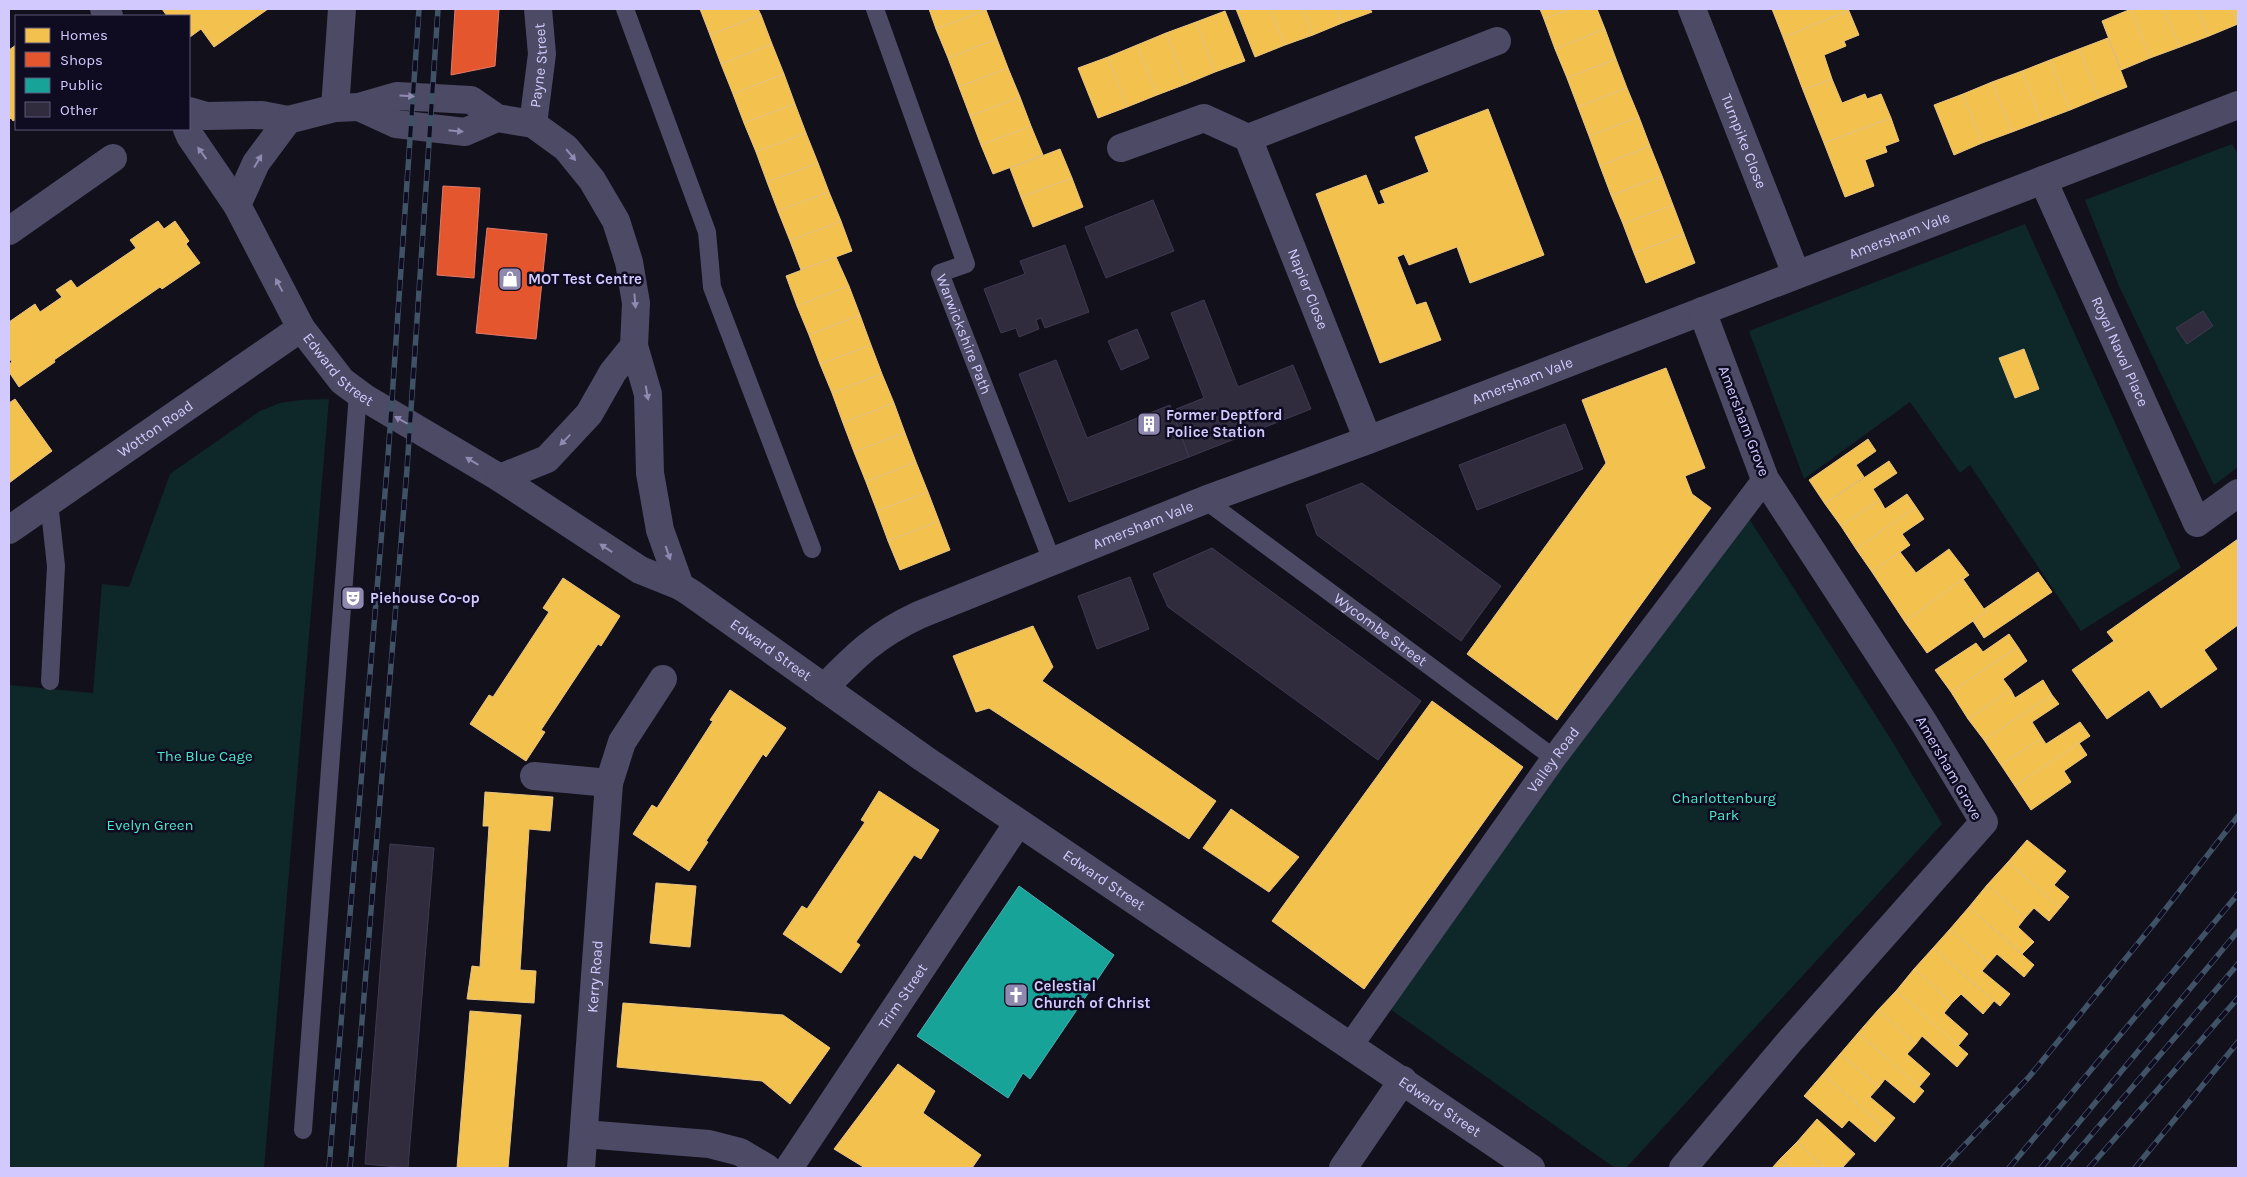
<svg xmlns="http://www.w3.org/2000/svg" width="2247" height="1177" viewBox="0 0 2247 1177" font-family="Karla,sans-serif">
	<rect width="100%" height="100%" fill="#12101b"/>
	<g fill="#0e2729">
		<polygon points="2232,144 2238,154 2238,467 2214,485 2119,286 2085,200"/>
		<polygon points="2025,224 2181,568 2081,631 1970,465 1960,473 1910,402 1804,479 1749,331"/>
		<polygon points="329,399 264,1168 9,1168 9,685 93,693 102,584 129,587 170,474 260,411 280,403 300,400"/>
		<polygon points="1737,500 1887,733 1942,824 1626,1168 1615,1168 1383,1004"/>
	</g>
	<g fill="#f2c14e" stroke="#e8c483">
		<polygon points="162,9 268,9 214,47 201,29 190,37 189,16 167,16"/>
		<polygon points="700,9 758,9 761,15 710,35"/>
		<polygon points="929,9 986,9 986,10 936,29"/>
		<polygon points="1236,9 1270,9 1285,45 1255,57"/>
		<polygon points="1270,9 1303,9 1313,35 1285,45"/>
		<polygon points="1303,9 1337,9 1342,23 1313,35"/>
		<polygon points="1337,9 1370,9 1372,12 1342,23"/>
		<polygon points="1540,9 1571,9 1544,19"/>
		<polygon points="1571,9 1597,9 1605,29 1555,49 1544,19"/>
		<polygon points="1772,9 1848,9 1849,11 1783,37"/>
		<polygon points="2131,9 2164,9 2180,47 2150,58"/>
		<polygon points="2131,9 2150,58 2121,70 2102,21"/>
		<polygon points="2164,9 2198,9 2209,36 2180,47"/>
		<polygon points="2198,9 2232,9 2238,24 2209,36"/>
		<polygon points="2232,9 2238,9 2238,24"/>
		<polygon points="986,10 997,39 948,58 936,29"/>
		<polygon points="1225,11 1245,61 1215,72 1196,22"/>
		<polygon points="1849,11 1859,35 1844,41 1846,46 1824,55 1832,79 1803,90 1783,37"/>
		<polygon points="761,15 772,44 721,64 710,35"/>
		<polygon points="1196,22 1215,72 1186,84 1166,33"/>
		<polygon points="1605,29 1616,59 1567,78 1555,49"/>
		<polygon points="1166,33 1186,84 1157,95 1137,45"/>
		<polygon points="2108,38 2127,87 2099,98 2079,49"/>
		<polygon points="997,39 1008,68 959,87 948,58"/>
		<polygon points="772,44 784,74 733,94 721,64"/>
		<polygon points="16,45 16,119 13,121 11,118 9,120 9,50"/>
		<polygon points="1137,45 1157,95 1127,107 1108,57"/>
		<polygon points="2079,49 2099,98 2070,110 2050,60"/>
		<polygon points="1108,57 1127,107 1098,118 1078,68"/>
		<polygon points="1616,59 1627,88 1578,107 1567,78"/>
		<polygon points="2050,60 2070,110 2041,121 2022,71"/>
		<polygon points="1008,68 1020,97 970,116 959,87"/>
		<polygon points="2022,71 2041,121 2012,132 1992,82"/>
		<polygon points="784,74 795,104 744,123 733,94"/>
		<polygon points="1832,79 1842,103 1865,94 1867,99 1881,94 1891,118 1824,143 1803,90"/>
		<polygon points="1992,82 2012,132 1982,143 1963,94"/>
		<polygon points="1627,88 1639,117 1589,136 1578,107"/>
		<polygon points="1963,94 1982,143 1954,155 1934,105"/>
		<polygon points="1020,97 1031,126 981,145 970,116"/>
		<polygon points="795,104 806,133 756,152 744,123"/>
		<polygon points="1488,109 1544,255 1470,283 1457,247 1409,265 1404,254 1397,257 1416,305 1426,302 1441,340 1380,363 1316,194 1366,175 1378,205 1385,203 1380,191 1429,172 1415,137"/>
		<polygon points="1639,117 1650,146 1600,166 1589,136"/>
		<polygon points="1891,118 1899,141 1885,146 1887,152 1865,160 1874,186 1845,197 1824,143"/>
		<polygon points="1031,126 1043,155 993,174 981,145"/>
		<polygon points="806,133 818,163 767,182 756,152"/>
		<polygon points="1650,146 1662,176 1611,195 1600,166"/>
		<polygon points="1060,149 1072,178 1021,197 1010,168"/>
		<polygon points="818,163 829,192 778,211 767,182"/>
		<polygon points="1662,176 1673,205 1623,224 1611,195"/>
		<polygon points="1072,178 1083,207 1033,227 1021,197"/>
		<polygon points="829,192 841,221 790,241 778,211"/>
		<polygon points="1673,205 1684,234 1634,253 1623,224"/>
		<polygon points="158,221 164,229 175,221 189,241 186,244 200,263 162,289 160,287 54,360 55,362 19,387 9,372 9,364 12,362 9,358 9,322 35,304 40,312 62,297 56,290 71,280 77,288 136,248 130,240"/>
		<polygon points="841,221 852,251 801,270 790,241"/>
		<polygon points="1684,234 1695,263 1646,283 1634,253"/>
		<polygon points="836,257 849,286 797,306 786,276"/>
		<polygon points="849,286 860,315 809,335 797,306"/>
		<polygon points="860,315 871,345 820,364 809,335"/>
		<polygon points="871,345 882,374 832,393 820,364"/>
		<polygon points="2024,349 2039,389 2015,398 1999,358"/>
		<polygon points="1666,368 1705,468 1685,476 1692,494 1711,508 1557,720 1467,654 1606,463 1582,400"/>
		<polygon points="882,374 894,403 843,423 832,393"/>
		<polygon points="15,399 52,451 9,483 9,403"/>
		<polygon points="894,403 905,433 854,452 843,423"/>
		<polygon points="905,433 916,462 866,482 854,452"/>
		<polygon points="1868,439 1876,451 1856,465 1864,477 1825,504 1809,480"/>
		<polygon points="1889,461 1897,473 1873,489 1880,500 1841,526 1825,504"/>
		<polygon points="916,462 928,492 877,511 866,482"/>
		<polygon points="928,492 939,521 888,541 877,511"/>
		<polygon points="1907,494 1916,507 1856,549 1841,526 1880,500 1885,509"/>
		<polygon points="1916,507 1924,519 1902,534 1910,545 1872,572 1856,549"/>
		<polygon points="939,521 950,550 900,570 888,541"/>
		<polygon points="2238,539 2238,625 2204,650 2217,669 2161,708 2149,690 2107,719 2072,670 2114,641 2107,632"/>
		<polygon points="1949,549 1969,575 1905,622 1872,572 1900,552 1916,573"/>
		<polygon points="2038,572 2052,592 1984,638 1973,621 1986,612 1984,609"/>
		<polygon points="563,578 620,616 601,646 598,644 541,730 545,732 526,761 470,724 489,695 493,697 549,612 543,608"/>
		<polygon points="1963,579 1986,612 1927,653 1905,622"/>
		<polygon points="1033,626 1053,667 1042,681 1216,801 1189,839 989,708 976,712 953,656"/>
		<polygon points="2009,634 2018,647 1951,692 1935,670 1976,643 1983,652"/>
		<polygon points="2018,647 2027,661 2003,679 2011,690 1968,719 1951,692"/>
		<polygon points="2043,680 2052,695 1984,740 1968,719 2011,690 2015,698"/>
		<polygon points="730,690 786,728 766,757 763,754 706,841 708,842 689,871 633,834 652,805 657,808 713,721 710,720"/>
		<polygon points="2052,695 2059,704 2032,722 2042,738 2001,765 1984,740"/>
		<polygon points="1432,701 1523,767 1364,989 1272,921"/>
		<polygon points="2080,722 2090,736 2015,786 2001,765 2042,738 2046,744"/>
		<polygon points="2079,743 2087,755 2064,771 2071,782 2031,810 2015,786"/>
		<polygon points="879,791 939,830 921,859 914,855 856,942 860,945 841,973 783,934 802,906 807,909 865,822 861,820"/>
		<polygon points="485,792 553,797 550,831 529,829 520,970 536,971 534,1003 467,999 472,966 480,967 489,826 483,826"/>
		<polygon points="1231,809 1299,857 1269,892 1203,848"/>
		<polygon points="2027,840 2066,871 2054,885 2069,897 2060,908 2008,862"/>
		<polygon points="2008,862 2060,908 2049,921 2034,908 2025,918 1987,885"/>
		<polygon points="656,883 696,886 690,947 650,943"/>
		<polygon points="1987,885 2025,918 2018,927 2034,942 2022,954 1969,907"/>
		<polygon points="1969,907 2034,965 2024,977 1997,954 1989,963 1950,929"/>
		<polygon points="1950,929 1989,963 1982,971 2010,994 2000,1006 1933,948"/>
		<polygon points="1933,948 1994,1001 1983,1014 1961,994 1952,1003 1914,969"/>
		<polygon points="1914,969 1952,1003 1944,1013 1968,1034 1958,1046 1896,991"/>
		<polygon points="1896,991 1968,1054 1957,1067 1922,1036 1916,1044 1878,1010"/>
		<polygon points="623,1003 783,1015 830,1048 790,1104 762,1081 617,1067"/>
		<polygon points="1878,1010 1916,1044 1907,1054 1930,1074 1919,1087 1858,1033"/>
		<polygon points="470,1011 521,1015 508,1168 457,1168"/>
		<polygon points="1858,1033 1924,1091 1914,1103 1885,1079 1879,1087 1840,1054"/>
		<polygon points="1840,1054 1879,1087 1870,1097 1895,1118 1886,1129 1823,1074"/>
		<polygon points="898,1064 935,1091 923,1113 981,1155 972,1168 865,1168 834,1149"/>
		<polygon points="1823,1074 1886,1129 1875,1142 1849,1120 1842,1128 1804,1096"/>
		<polygon points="1817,1119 1855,1154 1842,1168 1825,1168 1797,1142"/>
		<polygon points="1797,1142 1825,1168 1790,1168 1780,1159"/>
		<polygon points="1780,1159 1790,1168 1772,1168"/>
	</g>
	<g fill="#e4572e" stroke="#df7a6d">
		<polygon points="455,9 499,9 495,66 451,75"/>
		<polygon points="443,186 480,188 474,278 437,275"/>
		<polygon points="487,228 547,234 536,339 476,333"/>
	</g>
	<polygon fill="#17a398" stroke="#4fafb7" points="1019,886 1114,955 1030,1079 1023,1073 1008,1098 917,1036"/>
	<g fill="#302c3e" stroke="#3e3950">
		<polygon points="1153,200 1174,251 1106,278 1085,227"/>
		<polygon points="1065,245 1089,312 1045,328 1041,318 1036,320 1039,329 1019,337 1016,328 1001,333 984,289 1025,274 1020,261"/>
		<polygon points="1204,300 1238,387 1293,365 1311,409 1189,457 1171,411 1204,398 1171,313"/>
		<polygon points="2203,311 2213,326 2187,344 2176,328"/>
		<polygon points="1137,329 1149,358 1121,370 1108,341"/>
		<polygon points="1056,360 1087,438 1170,405 1189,457 1069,502 1019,374"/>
		<polygon points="1565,424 1583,469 1477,510 1459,465"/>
		<polygon points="1362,483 1501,586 1461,641 1317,535 1306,505"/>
		<polygon points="1212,548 1421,701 1378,760 1168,607 1153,574"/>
		<polygon points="1130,577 1149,629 1097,649 1078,596"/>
		<polygon points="390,844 434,848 408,1168 365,1164"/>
	</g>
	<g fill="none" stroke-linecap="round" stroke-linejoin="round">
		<g stroke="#4c4a65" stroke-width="18">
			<polyline points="625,9 707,232 712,287 812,549"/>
			<path id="s1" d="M875 9 966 264 940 273 1052 561"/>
			<path id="s2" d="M1205 500 1554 758"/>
			<polyline points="49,502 56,566 50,681"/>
			<polyline points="303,1130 358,393"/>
		</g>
		<path stroke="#4c4a65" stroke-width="25" id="s3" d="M1350 1046 1554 758 1765 479"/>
		<g stroke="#4c4a65" stroke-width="28">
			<path id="s4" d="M1692 9 1796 274"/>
			<polyline points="335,108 342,9"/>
			<path id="s5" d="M533 124 542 54 538 9"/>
			<polyline points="1248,138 1497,41"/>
			<path id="s6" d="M1121 148 1204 118 1248 138 1368 440"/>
			<path id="s7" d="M2043 180 2197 523 2238 493"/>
			<polyline points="9,231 113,158"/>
			<path id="s8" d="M9 530 301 328"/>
			<path id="s9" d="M824 688C856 655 876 635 919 615L1205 500 1368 440 2238 105"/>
			<polyline points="534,776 609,783"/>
			<polyline points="584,1134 709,1144 740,1152 767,1168"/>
			<path id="s10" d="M581 1168 609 783 622 742 663 679"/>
			<path id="s11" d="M789 1168 1018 823"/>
			<polyline points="1343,1168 1403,1080"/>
			<polyline points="1683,1168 1790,1041 1984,822 1924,723 1765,479 1702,311"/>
		</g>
		<g stroke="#4c4a65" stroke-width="28">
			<polyline points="104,9 109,16"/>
			<polyline points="359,107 396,124 465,132 497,118"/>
			<polyline points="189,111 206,116 262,115 288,120"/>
			<path id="s12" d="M187 129 190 136 237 205 301 328 342 381 365 398 500 478 640 570 680 586 691 593 923 758 1531 1168"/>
			<polyline points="237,205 256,163 288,120 335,108 359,107 397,96 471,100 497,118 533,124 566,148 592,180 616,221 629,262 636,303 634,346 613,372 589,414 547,459 500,478"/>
			<polyline points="634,346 648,394 650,473 660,530 680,586"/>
		</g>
		<g stroke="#3f5266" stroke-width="5.5">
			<g id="rail">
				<polyline points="329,1168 388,457 419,9"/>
				<polyline points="350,1168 407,469 438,9"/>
				<polyline points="1943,1168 2029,1077 2157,920 2238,816"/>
				<polyline points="2009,1168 2238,894"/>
				<polyline points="2041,1168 2238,931"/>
				<polyline points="2063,1168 2238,964"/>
				<polyline points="2089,1168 2238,998"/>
				<polyline points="2135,1168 2238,1042"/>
			</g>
		</g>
		<use href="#rail" stroke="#0f0b20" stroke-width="4" stroke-dasharray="11" stroke-linecap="butt"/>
	</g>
	<defs><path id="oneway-solid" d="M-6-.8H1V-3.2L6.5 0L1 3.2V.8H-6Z" transform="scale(1.25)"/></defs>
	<g fill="#8f8ab2">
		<use href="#oneway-solid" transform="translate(407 96) rotate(3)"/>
		<use href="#oneway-solid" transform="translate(456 131) rotate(6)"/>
		<use href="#oneway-solid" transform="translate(202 153) rotate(-126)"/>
		<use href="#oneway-solid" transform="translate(571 155) rotate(50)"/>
		<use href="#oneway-solid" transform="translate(258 161) rotate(-59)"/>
		<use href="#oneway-solid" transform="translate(279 285) rotate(-118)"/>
		<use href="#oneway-solid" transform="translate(635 301) rotate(85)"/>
		<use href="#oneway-solid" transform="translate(647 393) rotate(80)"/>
		<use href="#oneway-solid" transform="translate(401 420) rotate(-150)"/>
		<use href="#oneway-solid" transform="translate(565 440) rotate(134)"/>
		<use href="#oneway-solid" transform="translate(472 461) rotate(-149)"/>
		<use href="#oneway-solid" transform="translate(606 548) rotate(-147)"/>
		<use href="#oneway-solid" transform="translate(668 553) rotate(71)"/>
	</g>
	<defs>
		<g id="shop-square" transform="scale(1.25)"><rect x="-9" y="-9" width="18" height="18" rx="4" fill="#8f89af" stroke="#0f0b20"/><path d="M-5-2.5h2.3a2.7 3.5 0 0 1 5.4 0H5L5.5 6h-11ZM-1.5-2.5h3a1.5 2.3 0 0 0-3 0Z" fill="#fff"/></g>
		<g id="building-square" transform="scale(1.25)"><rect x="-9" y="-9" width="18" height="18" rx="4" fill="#8f89af" stroke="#0f0b20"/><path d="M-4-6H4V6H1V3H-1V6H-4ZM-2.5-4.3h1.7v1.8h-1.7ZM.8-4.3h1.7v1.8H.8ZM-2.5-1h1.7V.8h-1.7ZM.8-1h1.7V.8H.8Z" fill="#fff"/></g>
		<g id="theatre-square" transform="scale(1.25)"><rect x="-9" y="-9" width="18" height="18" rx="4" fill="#8f89af" stroke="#0f0b20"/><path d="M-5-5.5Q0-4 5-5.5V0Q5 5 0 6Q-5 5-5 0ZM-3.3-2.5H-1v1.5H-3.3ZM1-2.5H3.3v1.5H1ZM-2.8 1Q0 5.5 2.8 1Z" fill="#fff"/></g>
		<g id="church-square" transform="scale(1.25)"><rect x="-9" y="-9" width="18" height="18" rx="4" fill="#8f89af" stroke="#0f0b20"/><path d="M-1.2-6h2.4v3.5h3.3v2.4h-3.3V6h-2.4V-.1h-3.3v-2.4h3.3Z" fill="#fff"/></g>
	</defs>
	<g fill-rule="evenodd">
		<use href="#shop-square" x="510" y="279"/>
		<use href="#building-square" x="1149" y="424"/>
		<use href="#theatre-square" x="353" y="598"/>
		<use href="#church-square" x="1016" y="995"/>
	</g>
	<g text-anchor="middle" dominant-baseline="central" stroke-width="5" stroke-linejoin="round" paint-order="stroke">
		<g font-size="15" fill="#d2caff" stroke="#0f0b20">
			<text stroke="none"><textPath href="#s5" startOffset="59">Payne Street</textPath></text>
			<text stroke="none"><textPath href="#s4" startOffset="142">Turnpike Close</textPath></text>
			<text stroke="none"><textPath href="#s9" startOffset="1172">Amersham Vale</textPath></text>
			<text stroke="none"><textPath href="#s6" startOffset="299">Napier Close</textPath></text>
			<text stroke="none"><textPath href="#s1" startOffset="364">Warwickshire Path</textPath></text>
			<text stroke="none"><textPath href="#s7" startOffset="188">Royal Naval Place</textPath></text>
			<text stroke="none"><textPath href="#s12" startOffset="286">Edward Street</textPath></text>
			<text stroke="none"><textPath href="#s9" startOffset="768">Amersham Vale</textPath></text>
			<text transform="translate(1744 421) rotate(69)">Amersham Grove</text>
			<text stroke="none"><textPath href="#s8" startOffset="178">Wotton Road</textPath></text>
			<text stroke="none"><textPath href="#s9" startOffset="362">Amersham Vale</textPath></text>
			<text stroke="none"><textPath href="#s2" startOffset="218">Wycombe Street</textPath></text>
			<text stroke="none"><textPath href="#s12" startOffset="804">Edward Street</textPath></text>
			<text stroke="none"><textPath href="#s3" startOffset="351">Valley Road</textPath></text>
			<text transform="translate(1949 768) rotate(60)">Amersham Grove</text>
			<text stroke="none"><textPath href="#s12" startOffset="1209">Edward Street</textPath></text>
			<text stroke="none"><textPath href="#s10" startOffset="192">Kerry Road</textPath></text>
			<text stroke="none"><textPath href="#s11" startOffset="206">Trim Street</textPath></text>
			<text stroke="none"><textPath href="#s12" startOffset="1614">Edward Street</textPath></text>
		</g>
		<g font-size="15" font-weight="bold" fill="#d2caff" stroke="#0f0b20" text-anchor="start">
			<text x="528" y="279">MOT Test Centre</text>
			<text x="1166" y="415">Former Deptford<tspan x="1166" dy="17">Police Station</tspan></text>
			<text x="370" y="598">Piehouse Co-op</text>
			<text x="1034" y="986">Celestial<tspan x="1034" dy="17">Church of Christ</tspan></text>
		</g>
		<g font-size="15" fill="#4beac8" stroke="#0f0b20">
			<text x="205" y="756">The Blue Cage</text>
			<text x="1724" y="798">Charlottenburg<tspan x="1724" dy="17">Park</tspan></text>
			<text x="150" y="825">Evelyn Green</text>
		</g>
	</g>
	<rect width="2247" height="1177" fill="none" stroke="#d2caff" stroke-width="20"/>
	<rect x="15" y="15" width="175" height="115" fill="#0f0b20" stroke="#5d5779"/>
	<rect x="25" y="28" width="25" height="15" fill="#f2c14e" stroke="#5d5779"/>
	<text x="60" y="40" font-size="15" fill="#d2caff">Homes</text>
	<rect x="25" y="52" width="25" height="15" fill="#e4572e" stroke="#5d5779"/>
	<text x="60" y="65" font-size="15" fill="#d2caff">Shops</text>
	<rect x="25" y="78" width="25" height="15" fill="#17a398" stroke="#5d5779"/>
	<text x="60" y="90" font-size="15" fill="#d2caff">Public</text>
	<rect x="25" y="102" width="25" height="15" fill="#302c3e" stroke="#5d5779"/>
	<text x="60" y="115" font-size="15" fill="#d2caff">Other</text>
</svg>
